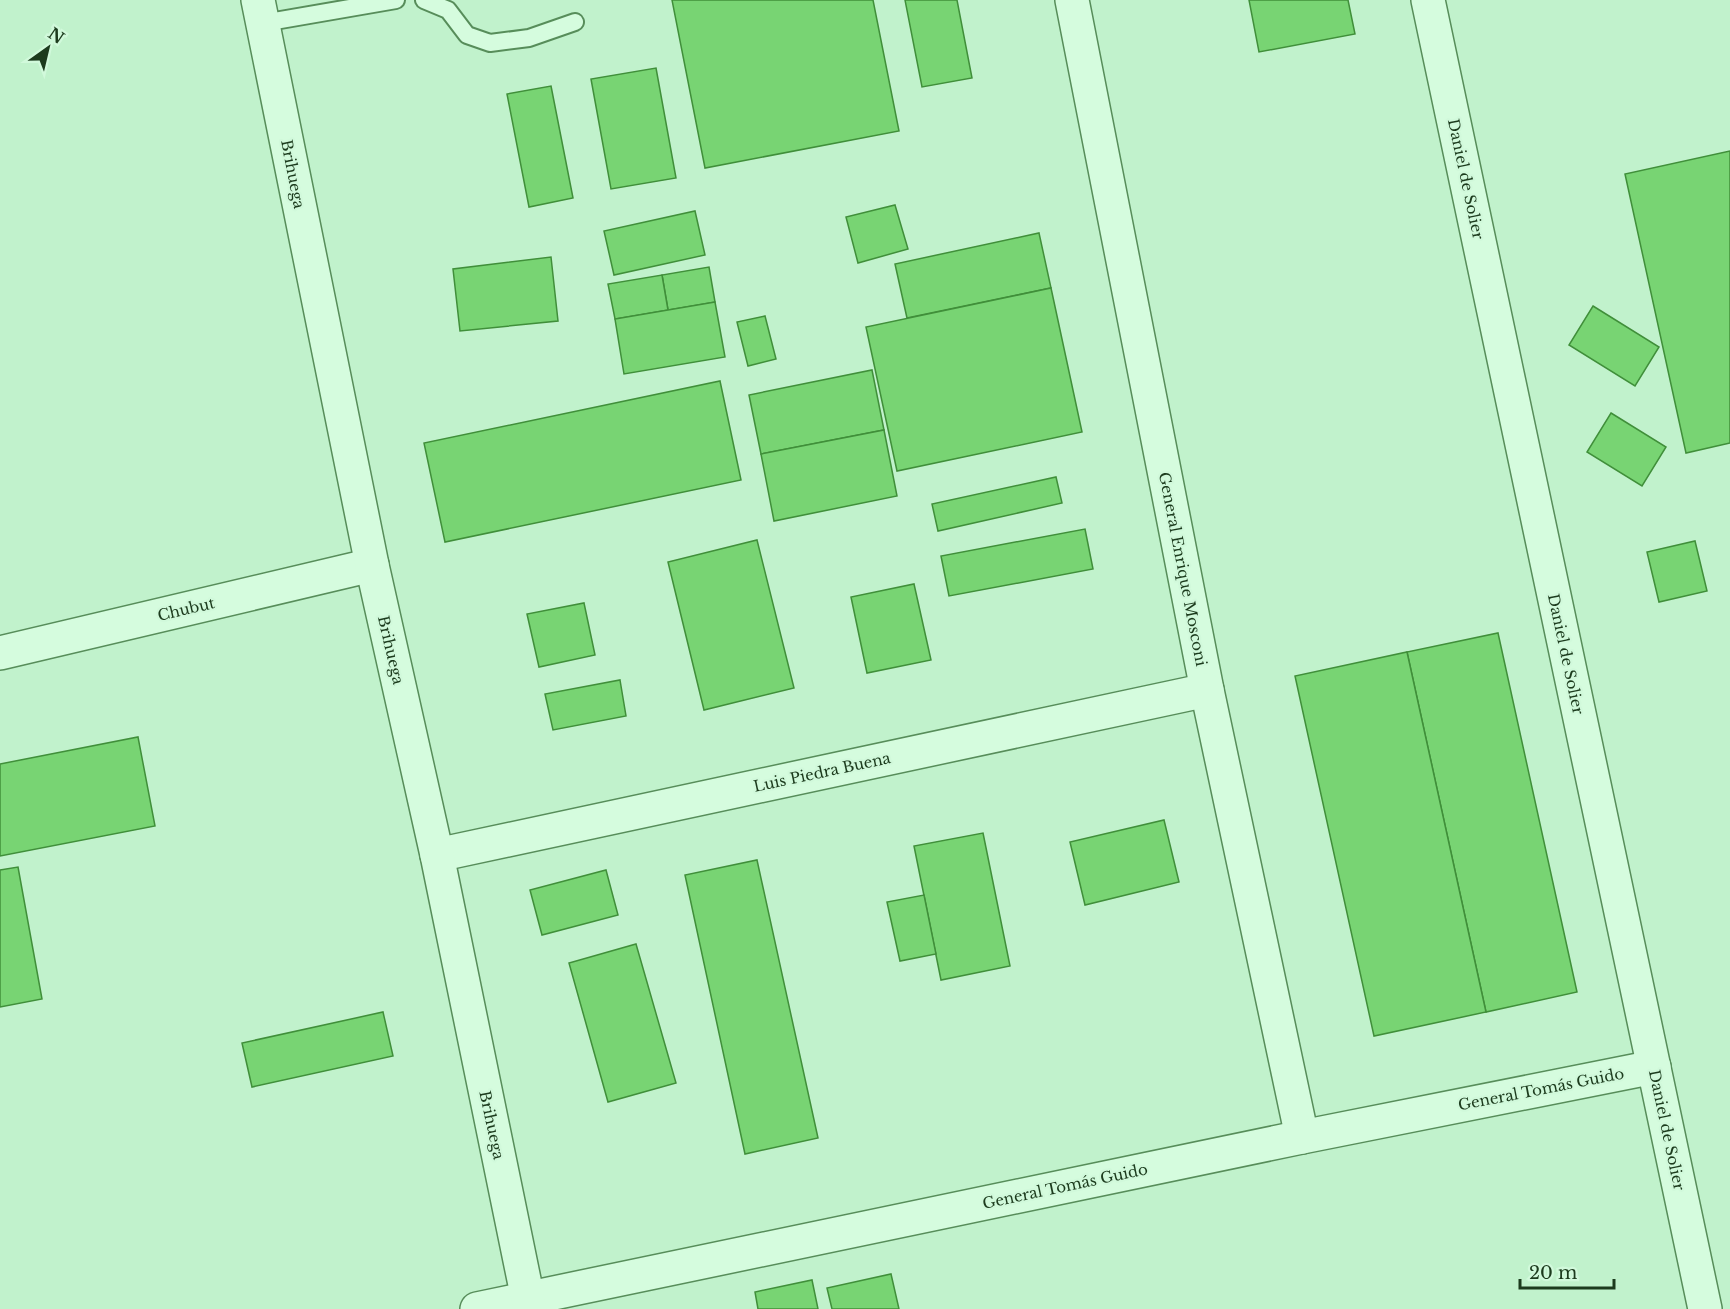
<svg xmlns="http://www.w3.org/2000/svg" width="1730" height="1309" viewBox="0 0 1730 1309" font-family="'Libre Baskerville',serif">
	<rect width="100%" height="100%" fill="#c1f2cc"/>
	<g fill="#78d473" stroke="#408f3a" stroke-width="1.5">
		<polygon points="672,0 873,0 899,131 705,168"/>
		<polygon points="905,0 957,0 972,78 922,87"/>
		<polygon points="1249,0 1348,0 1355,34 1259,52"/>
		<polygon points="656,68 676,178 611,189 591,79"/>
		<polygon points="551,86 573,198 529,207 507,94"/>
		<polygon points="1730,151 1730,443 1686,453 1625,174"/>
		<polygon points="895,205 908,249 858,263 846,217"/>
		<polygon points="695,211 705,255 614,275 604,231"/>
		<polygon points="1039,233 1051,288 907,318 895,264"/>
		<polygon points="551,257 558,321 460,331 453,269"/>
		<polygon points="709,267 715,302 668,310 662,275"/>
		<polygon points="662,275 668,310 615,319 608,284"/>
		<polygon points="1051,288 1082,432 897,471 866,327"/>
		<polygon points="715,302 725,357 624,374 615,319"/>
		<polygon points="1593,306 1659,347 1635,386 1569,345"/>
		<polygon points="765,316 776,359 748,366 737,322"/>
		<polygon points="872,370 884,430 761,454 749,395"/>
		<polygon points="720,381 741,480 445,542 424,443"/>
		<polygon points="1611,413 1666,447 1642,486 1587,452"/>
		<polygon points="884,430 897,496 774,521 761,454"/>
		<polygon points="1056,477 1062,503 938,531 932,504"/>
		<polygon points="1085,529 1093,569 949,596 941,556"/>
		<polygon points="757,540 794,688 704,710 668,562"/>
		<polygon points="1695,541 1707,591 1659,602 1647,552"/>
		<polygon points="914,584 931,660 867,673 851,597"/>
		<polygon points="584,603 595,655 539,667 527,614"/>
		<polygon points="1498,633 1577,992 1486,1012 1407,652"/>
		<polygon points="1407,652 1486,1012 1374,1036 1295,676"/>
		<polygon points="620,680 626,716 553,730 545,694"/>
		<polygon points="138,737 155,826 0,856 0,764"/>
		<polygon points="1164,820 1179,882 1085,905 1070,842"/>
		<polygon points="983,833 1010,966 941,980 914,846"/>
		<polygon points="757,860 818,1138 745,1154 685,875"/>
		<polygon points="18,867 42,999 0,1007 0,870"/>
		<polygon points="606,870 618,915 542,935 530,890"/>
		<polygon points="924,895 936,954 900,961 887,902"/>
		<polygon points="636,944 676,1083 608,1102 569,963"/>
		<polygon points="383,1012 393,1056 252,1087 242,1043"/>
		<polygon points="891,1274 899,1309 832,1309 827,1288"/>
		<polygon points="812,1280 818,1309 758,1309 755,1292"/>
	</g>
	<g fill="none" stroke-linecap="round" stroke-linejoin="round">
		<g stroke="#578d5a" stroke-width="20">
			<g id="service">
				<polyline points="424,0 448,10 467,35 490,43 529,38 575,22"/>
				<polyline points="263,23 396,0"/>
			</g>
		</g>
		<g stroke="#578d5a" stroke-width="36">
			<g id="minor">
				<polyline points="1072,0 1207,690 1302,1137"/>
				<polyline points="1428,0 1705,1309"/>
				<polyline points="0,653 372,565"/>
				<polyline points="437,855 1207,690"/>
				<polyline points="477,1309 1302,1137 1654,1067"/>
			</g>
		</g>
		<g stroke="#578d5a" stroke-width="36">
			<polyline id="tertiary" points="258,0 372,565 437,855 530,1309"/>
		</g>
		<use href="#service" stroke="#d5fcde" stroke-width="16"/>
		<use href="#minor" stroke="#d5fcde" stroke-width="33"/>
		<use href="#tertiary" stroke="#d5fcde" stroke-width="33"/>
	</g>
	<g text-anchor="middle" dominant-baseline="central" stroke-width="4.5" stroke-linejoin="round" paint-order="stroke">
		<g font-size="15" fill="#1c3b1d" stroke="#d1f9db">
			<text transform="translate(293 174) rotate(79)">Brihuega</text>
			<text transform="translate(1466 179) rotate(78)">Daniel de Solier</text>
			<text transform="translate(1183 569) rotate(79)">General Enrique Mosconi</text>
			<text transform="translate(186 609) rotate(-13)">Chubut</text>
			<text transform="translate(391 650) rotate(77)">Brihuega</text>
			<text transform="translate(1566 654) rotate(78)">Daniel de Solier</text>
			<text transform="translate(822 772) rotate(-12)">Luis Piedra Buena</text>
			<text transform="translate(1541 1089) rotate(-11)">General Tomás Guido</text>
			<text transform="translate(492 1125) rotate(78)">Brihuega</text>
			<text transform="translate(1667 1130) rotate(78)">Daniel de Solier</text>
			<text transform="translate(1065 1186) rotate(-12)">General Tomás Guido</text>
		</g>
	</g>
	<g transform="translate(48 48) rotate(34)" stroke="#d1f9db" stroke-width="4.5" paint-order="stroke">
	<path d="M0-4.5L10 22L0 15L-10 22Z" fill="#1c3b1d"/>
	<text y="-9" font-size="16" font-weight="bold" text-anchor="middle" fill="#1c3b1d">N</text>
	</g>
	<path d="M1520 1279v9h94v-9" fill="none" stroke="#1c3b1d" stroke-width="3"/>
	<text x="1529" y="1279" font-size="18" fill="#1c3b1d" stroke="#d1f9db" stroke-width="4.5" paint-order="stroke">20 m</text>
</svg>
